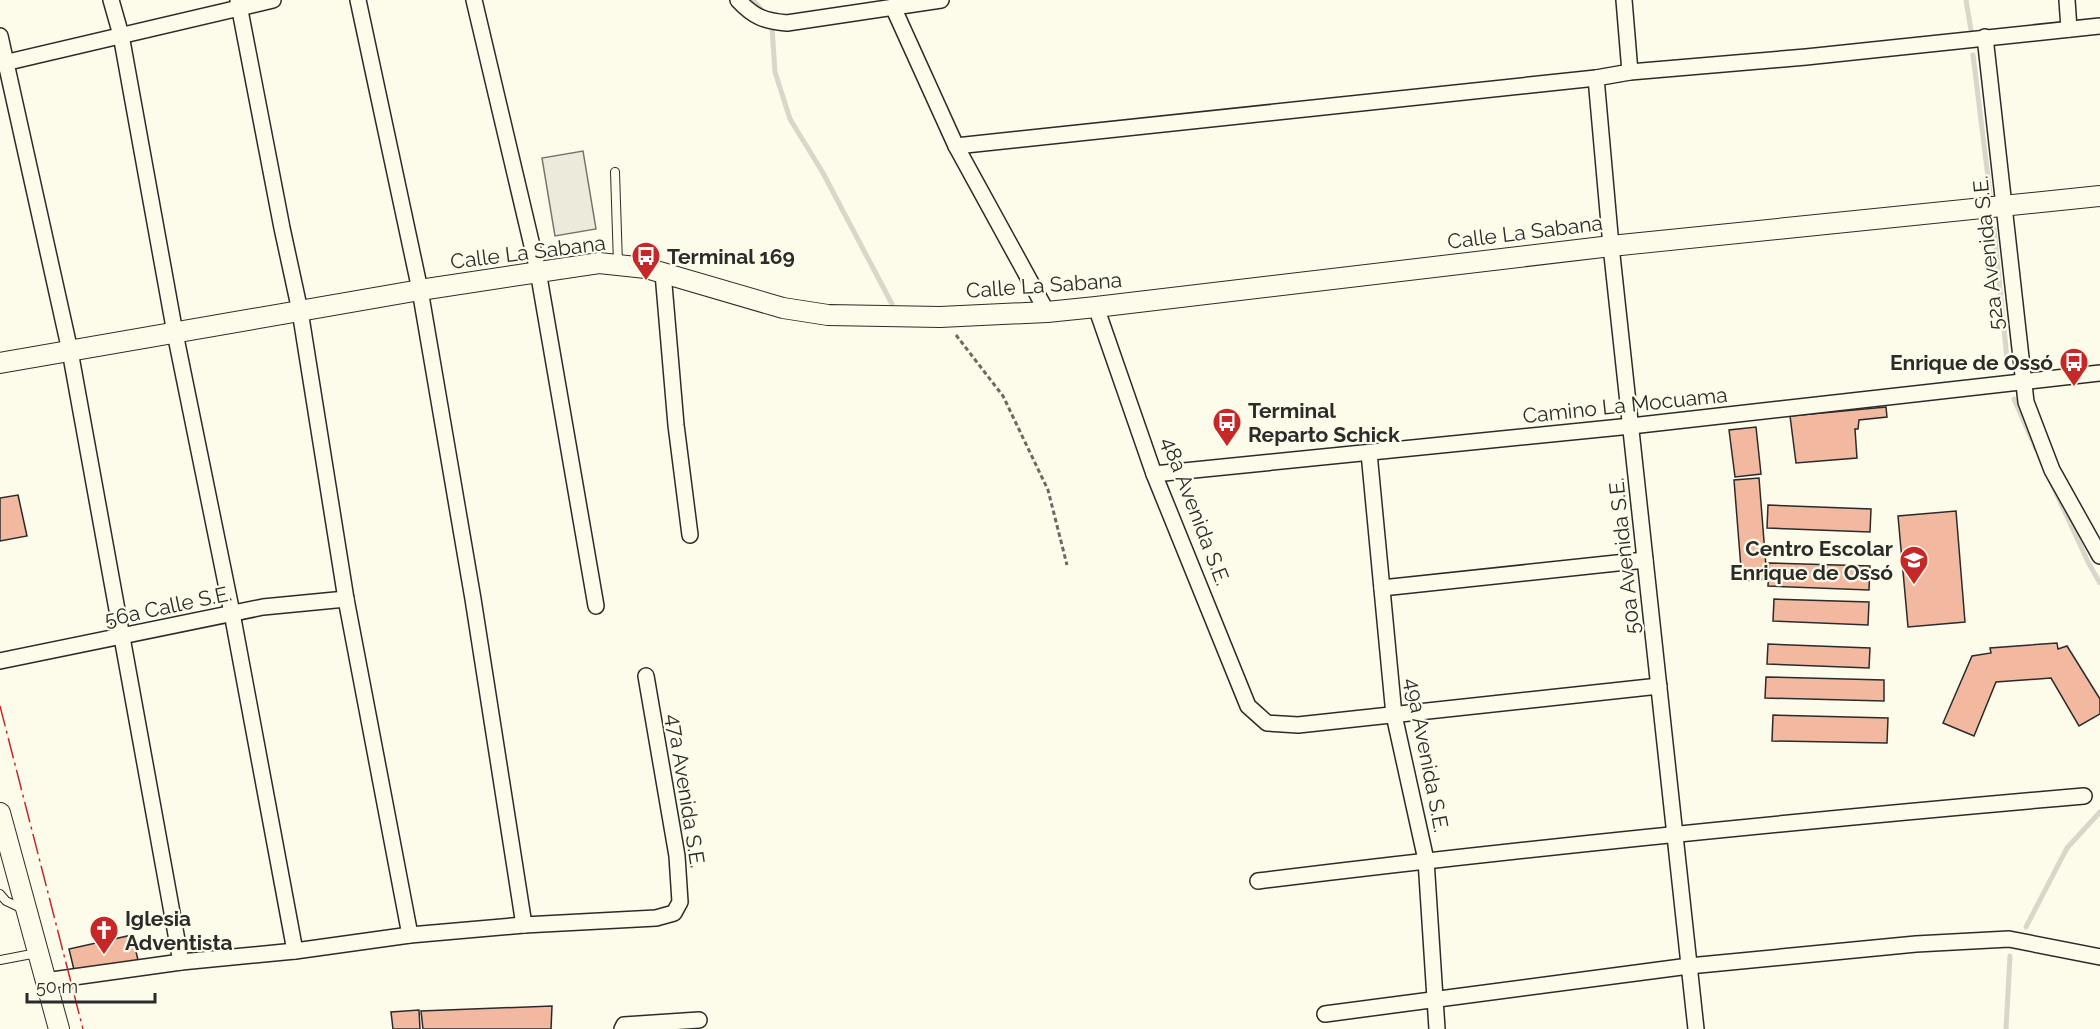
<svg xmlns="http://www.w3.org/2000/svg" width="2100" height="1029" viewBox="0 0 2100 1029" font-family="Raleway,sans-serif">
	<rect width="100%" height="100%" fill="#fdfbea"/>
	<polygon fill="#ecebdb" stroke="#74746e" stroke-width="1.5" points="583,151 596,229 555,236 542,158"/>
	<g fill="none" stroke-linecap="round" stroke-linejoin="round">
		<g stroke="#d8d7c9" stroke-width="5">
			<polyline points="753,0 763,11"/>
			<polyline points="1966,0 1971,30"/>
			<polyline points="772,28 775,72 790,119 823,173 892,304"/>
			<polyline points="1973,55 1990,194"/>
			<polyline points="1994,229 2007,359"/>
			<polyline points="2014,399 2036,449"/>
			<polyline points="2051,482 2089,564 2100,583"/>
			<polyline points="2026,927 2067,848 2100,812"/>
			<polyline points="2006,1029 2010,956"/>
		</g>
	</g>
	<g fill="#f2b8a0" stroke="#2b2b2b" stroke-width="1.5">
		<polygon points="1886,407 1887,417 1859,420 1858,429 1855,429 1857,458 1796,463 1790,416"/>
		<polygon points="1756,427 1761,474 1735,477 1729,430"/>
		<polygon points="1759,478 1767,579 1742,581 1734,480"/>
		<polygon points="18,495 27,536 0,541 0,498"/>
		<polygon points="1768,505 1871,509 1870,532 1767,528"/>
		<polygon points="1956,511 1965,622 1908,627 1898,516"/>
		<polygon points="1769,563 1870,566 1869,590 1768,586"/>
		<polygon points="1774,599 1869,602 1868,625 1773,621"/>
		<polygon points="2057,643 2058,649 2067,646 2100,699 2100,714 2079,726 2051,678 1996,682 1974,736 1943,723 1972,656 1991,653 1990,648"/>
		<polygon points="1768,644 1870,648 1869,668 1767,664"/>
		<polygon points="1766,677 1884,680 1884,701 1765,698"/>
		<polygon points="1773,715 1888,718 1887,743 1772,741"/>
		<polygon points="132,935 138,960 75,974 69,949"/>
		<polygon points="552,1006 551,1029 423,1029 421,1011"/>
		<polygon points="419,1010 420,1029 393,1029 391,1012"/>
	</g>
	<g fill="none" stroke-linecap="round" stroke-linejoin="round">
		<g stroke="#2b2b2b" stroke-width="10">
			<g id="service">
				<polyline points="615,172 618,264"/>
				<polyline points="0,894 6,901 23,909"/>
				<polyline points="0,960 37,953"/>
			</g>
		</g>
		<g stroke="#2b2b2b" stroke-width="18">
			<g id="minor">
				<polyline points="111,0 121,35 175,333 232,613 295,951"/>
				<polyline points="238,0 282,228 300,311 346,599 410,935"/>
				<polyline points="358,0 420,290 473,599 524,925"/>
				<polyline points="474,0 538,271 596,606"/>
				<path d="M738 0C754 17 764 21 787 23L941 0"/>
				<polyline points="1624,0 1630,72"/>
				<polyline points="2067,0 2069,29"/>
				<polyline points="893,7 956,146 1047,312"/>
				<polyline points="0,36 70,351 181,962"/>
				<polyline points="1985,37 2026,402 2052,470 2100,556"/>
				<polyline points="0,64 273,0"/>
				<polyline points="1596,78 1611,246 1696,1029"/>
				<polyline points="956,146 1596,78 1630,72 1806,57 2100,26"/>
				<polyline points="663,273 676,425 690,535"/>
				<polyline points="1096,307 1154,474 1248,706 1267,723 1298,725 1659,686"/>
				<polyline points="1369,453 1394,715 1426,860 1437,1029"/>
				<polyline points="1154,474 1631,426 2100,373"/>
				<polyline points="1382,588 1645,560"/>
				<polyline points="0,661 263,607 346,599"/>
				<path d="M1258 881C1533 847 1808 820 2084 796"/>
				<polyline points="45,981 181,962 295,951 410,935 524,925 656,918 674,913 680,902 677,856 646,676"/>
				<polyline points="1325,1014 1689,966 1916,944 2009,939 2100,957"/>
				<polyline points="622,1029 624,1025 699,1020"/>
			</g>
		</g>
		<g stroke="#2b2b2b" stroke-width="22">
			<g id="tertiary">
				<polyline points="0,363 420,290 599,263 646,268 783,308 828,315 940,317 1047,312 1096,307 1611,246 2100,196"/>
				<polyline points="0,813 59,1029"/>
			</g>
		</g>
		<polyline stroke="#6a6964" stroke-width="3" stroke-dasharray="4.5 3" stroke-linecap="butt" points="956,335 1003,396 1048,490 1067,565"/>
		<use href="#service" stroke="#fdfbea" stroke-width="8"/>
		<use href="#minor" stroke="#fdfbea" stroke-width="15"/>
		<use href="#tertiary" stroke="#fdfbea" stroke-width="20"/>
		<polyline stroke="#c62828" stroke-width="1.5" stroke-dasharray="21 4.5 3 4.5" stroke-linecap="butt" points="0,706 83,1029"/>
	</g>
	<defs>
		<g id="bus-pin" transform="scale(1.5)"><path d="M0 17L-7.5 6A9.5 9.5 0 1 1 7.5 6Z" fill="#c62828" stroke="#fdfbea"/><path d="M-5-6H5V4H4V6H2V4H-2V6H-4V4H-5ZM-3.5-4V0h7V-4ZM-3.5 1.2v1.5H-2V1.2ZM2 1.2v1.5H3.5V1.2Z" fill="#fff"/></g>
		<g id="school-pin" transform="scale(1.5)"><path d="M0 17L-7.5 6A9.5 9.5 0 1 1 7.5 6Z" fill="#c62828" stroke="#fdfbea"/><path d="M0-5L7-2L0 1L-7-2ZM-4 1L0 2.5L4 1V4Q0 6-4 4Z" fill="#fff"/></g>
		<g id="church-pin" transform="scale(1.5)"><path d="M0 17L-7.5 6A9.5 9.5 0 1 1 7.5 6Z" fill="#c62828" stroke="#fdfbea"/><path d="M-1.2-6h2.4v3.5h3.3v2.4h-3.3V6h-2.4V-.1h-3.3v-2.4h3.3Z" fill="#fff"/></g>
	</defs>
	<g fill-rule="evenodd">
		<use href="#bus-pin" x="646" y="256"/>
		<use href="#bus-pin" x="2074" y="362"/>
		<use href="#bus-pin" x="1227" y="422"/>
		<use href="#school-pin" x="1914" y="560"/>
		<use href="#church-pin" x="104" y="930"/>
	</g>
	<g text-anchor="middle" dominant-baseline="central" stroke-width="4.5" stroke-linejoin="round" paint-order="stroke">
		<g font-size="21" fill="#2b2b2b" stroke="#fdfbea">
			<text transform="translate(1525 232) rotate(-7)">Calle La Sabana</text>
			<text transform="translate(528 252) rotate(-7)">Calle La Sabana</text>
			<text transform="translate(1988 253) rotate(-96)">52a Avenida S.E.</text>
			<text transform="translate(1044 285) rotate(-4)">Calle La Sabana</text>
			<text transform="translate(1625 405) rotate(-6)">Camino La Mocuama</text>
			<text transform="translate(1196 511) rotate(69)">48a Avenida S.E.</text>
			<text transform="translate(1624 556) rotate(-96)">50a Avenida S.E.</text>
			<text transform="translate(168 606) rotate(-12)">56a Calle S.E.</text>
			<text transform="translate(1427 755) rotate(79)">49a Avenida S.E.</text>
			<text transform="translate(686 791) rotate(81)">47a Avenida S.E.</text>
		</g>
		<g font-size="21" font-weight="bold" fill="#2b2b2b" stroke="#fdfbea" text-anchor="start">
			<text x="667" y="256">Terminal 169</text>
			<text x="2053" y="362" text-anchor="end">Enrique de Ossó</text>
			<text x="1248" y="410">Terminal<tspan x="1248" dy="24">Reparto Schick</tspan></text>
			<text x="1893" y="548" text-anchor="end">Centro Escolar<tspan x="1893" dy="24">Enrique de Ossó</tspan></text>
			<text x="125" y="918">Iglesia<tspan x="125" dy="24">Adventista</tspan></text>
		</g>
	</g>
	<path d="M27 993v9h128v-9" fill="none" stroke="#2b2b2b" stroke-width="3"/>
	<text x="36" y="993" font-size="18" fill="#2b2b2b" stroke="#fdfbea" stroke-width="4.5" paint-order="stroke">50 m</text>
</svg>
